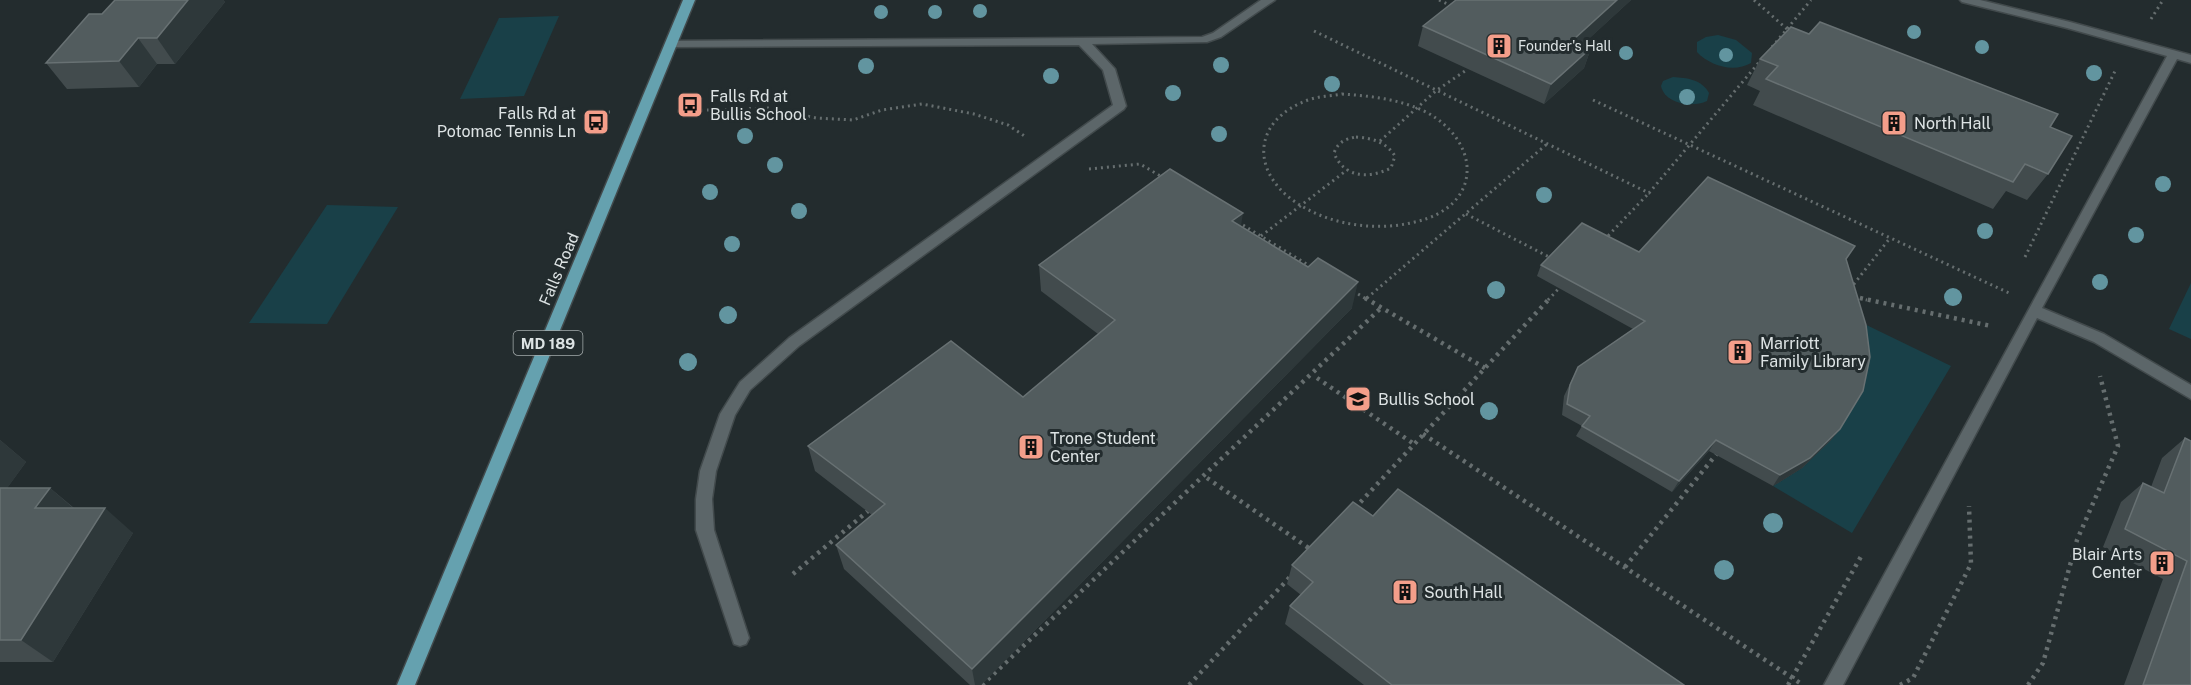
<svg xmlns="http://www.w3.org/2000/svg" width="2191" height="685" viewBox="0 0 2191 685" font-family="'Public Sans',sans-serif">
	<rect width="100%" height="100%" fill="#232c2e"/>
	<g fill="#194048">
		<polygon points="559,16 524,96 460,99 499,18"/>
		<path d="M1718 35 1736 40 1752 53 1751 63C1734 73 1710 66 1697 52V42L1706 37Z"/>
		<path d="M1673 77C1687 78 1701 79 1709 93L1707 101C1692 108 1665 104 1661 86L1663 81Z"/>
		<polygon points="327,205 398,207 327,324 249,323"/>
		<polygon points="2191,283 2191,339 2169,329"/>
		<polygon points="1852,318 1951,366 1852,533 1773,486 1802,468 1834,435"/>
	</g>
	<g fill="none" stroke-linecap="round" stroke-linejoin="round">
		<g stroke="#424a4c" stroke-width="3">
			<g id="minor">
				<polygon points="1261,0 1275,0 1221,37 1207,42 1092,44 1115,69 1126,106 1124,109 799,346 750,390 735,415 716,471 712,499 714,530 749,638 746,644 740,646 734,644 696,530 696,499 700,471 720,414 740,382 789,338 1113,105 1103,70 1079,45 673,47 669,45 669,41 1202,37 1213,33"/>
				<polygon points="1960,0 1980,0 2070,22 2191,55 2191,63 2177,59 2042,308 2104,334 2191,385 2191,399 2094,342 2037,318 1843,685 1824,685 2167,56 2067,28 1962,2"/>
			</g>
		</g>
		<g stroke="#424a4c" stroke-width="3">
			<polygon id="major" points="683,0 695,0 415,685 397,685"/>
		</g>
		<g stroke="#666e6f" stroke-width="3" stroke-dasharray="2 4" stroke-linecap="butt">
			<polyline points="1439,0 1452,6"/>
			<polyline points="1754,0 1787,29"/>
			<polyline points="2151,19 2163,0"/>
			<polyline points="1314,31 1649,193 1761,60"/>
			<polyline points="1772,47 1811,0"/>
			<path d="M1342 94C1370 96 1400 99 1426 112 1483 143 1482 207 1415 222 1379 231 1337 226 1305 208 1250 178 1248 120 1311 99 1321 96 1332 96 1342 94Z"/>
			<polyline points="1593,100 2009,293"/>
			<polyline points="677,111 770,108 816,118 853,120 882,110 922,104 974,114 1008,125 1026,137"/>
			<polyline points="596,122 603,112 610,112"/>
			<path d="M1356 137C1372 138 1386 142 1395 156L1391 168C1369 179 1344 178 1334 153 1338 142 1345 139 1356 137Z"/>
			<polyline points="1380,141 1437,90 1468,69"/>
			<polyline points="1089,169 1140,164 1164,178"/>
			<polyline points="1466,214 1553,259"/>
			<polyline points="1238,222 1313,268"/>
			<polyline points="1261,236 1347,170"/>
			<polyline points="1604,240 1649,193"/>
			<polyline points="2025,257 2116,69"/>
			<polyline points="1850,289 1890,238"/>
			<polyline points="1353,291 1368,300"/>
			<polyline points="1854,297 1867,300"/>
			<polyline points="1367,298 1547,144"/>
			<polyline points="1548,300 1562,285"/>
		</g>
		<g stroke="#666e6f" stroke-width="4.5" stroke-dasharray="3 5" stroke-linecap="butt">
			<polyline points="1365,298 1485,368"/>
			<polyline points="1860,298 1991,326"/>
			<polyline points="1317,378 1414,444"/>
			<polyline points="1423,434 1800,683"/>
			<polyline points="1207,478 1313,551"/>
			<polyline points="1355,508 1550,298"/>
			<polyline points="1625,567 1719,451"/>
			<polyline points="793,574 868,511"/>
			<polyline points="982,685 1382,307"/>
			<polyline points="1189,685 1290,577"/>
			<polyline points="1788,685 1863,553"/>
			<polyline points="1900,685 1913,678 1971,564 1969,506"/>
			<polyline points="2028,685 2043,663 2077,540 2118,446 2100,376"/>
		</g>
		<use href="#minor" fill="#5c6669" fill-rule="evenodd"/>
		<use href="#major" fill="#65a1af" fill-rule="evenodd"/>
	</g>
	<g fill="#6295a0">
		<circle cx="980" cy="11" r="7"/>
		<circle cx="881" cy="12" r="7"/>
		<circle cx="935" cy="12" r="7"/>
		<circle cx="1914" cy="32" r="7"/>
		<circle cx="1982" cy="47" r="7"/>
		<circle cx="1626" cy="53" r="7"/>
		<circle cx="1726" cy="55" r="7"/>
		<circle cx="1221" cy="65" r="8"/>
		<circle cx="866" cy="66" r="8"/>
		<circle cx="2094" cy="73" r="8"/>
		<circle cx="1051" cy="76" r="8"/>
		<circle cx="1332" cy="84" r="8"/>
		<circle cx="1173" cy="93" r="8"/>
		<circle cx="1687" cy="97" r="8"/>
		<circle cx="1219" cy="134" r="8"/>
		<circle cx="745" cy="136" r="8"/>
		<circle cx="775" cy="165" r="8"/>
		<circle cx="2163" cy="184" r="8"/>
		<circle cx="710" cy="192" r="8"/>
		<circle cx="1544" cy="195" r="8"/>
		<circle cx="799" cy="211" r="8"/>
		<circle cx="1985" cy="231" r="8"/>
		<circle cx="2136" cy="235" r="8"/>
		<circle cx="732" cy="244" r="8"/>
		<circle cx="2100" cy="282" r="8"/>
		<circle cx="1496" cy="290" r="9"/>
		<circle cx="1953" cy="297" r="9"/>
		<circle cx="728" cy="315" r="9"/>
		<circle cx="688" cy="362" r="9"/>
		<circle cx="1489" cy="411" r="9"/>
		<circle cx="1773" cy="523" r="10"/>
		<circle cx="1724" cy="570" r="10"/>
	</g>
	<g fill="#424b4d">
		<polygon points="115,0 223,0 225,2 175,64 157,64 139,87 67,89 46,63 102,14"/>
		<polygon points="1456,0 1631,0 1583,44 1591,48 1584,68 1544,104 1418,46 1423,26"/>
		<polygon points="1760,59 2050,127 2048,174 2027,200 2006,191 1993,209 1753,105 1760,91 1747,85"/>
		<polygon points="1241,227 1352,308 981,685 970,685 844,569 836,545 872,515 815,471 808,446 1023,397 1098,334 1041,291 1039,265"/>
		<polygon points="1639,252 1846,260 1840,429 1831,440 1802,468 1773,486 1709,451 1672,492 1576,436 1582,426 1562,415 1564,396 1578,367 1633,329 1537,276 1541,265"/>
		<polygon points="2185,438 2191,685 2124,685 2163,579 2103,547 2121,502 2143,483 2151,487 2162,458"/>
		<polygon points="0,440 26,462 7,488 50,488 74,508 133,533 53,662 0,662"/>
		<polygon points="1373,516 1684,685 1364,685 1285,624 1290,606 1301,595 1287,584 1292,565"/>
	</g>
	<g fill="#2e383a">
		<polygon points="188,0 223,0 225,2 175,64 157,38"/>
		<polygon points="1617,0 1631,0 1566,60 1573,40"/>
		<polygon points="138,38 157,64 139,87 119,61"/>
		<polygon points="1591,48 1584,68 1544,104 1551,84"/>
		<polygon points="1243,213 1239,239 1232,221"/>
		<polygon points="1358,282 1352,308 981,685 975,685 972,669"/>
		<polygon points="1840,429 1831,440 1802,468 1773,486 1780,475"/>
		<polygon points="0,440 26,462 0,498"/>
		<polygon points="1716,440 1709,451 1672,492 1679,481"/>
		<polygon points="50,488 79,513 35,508"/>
		<polygon points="105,508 133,533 53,662 21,640"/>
	</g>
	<g fill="#525c5e" stroke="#687173" stroke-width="1.5">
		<polygon points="115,0 188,0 157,38 138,38 119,61 46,63 89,14 102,14"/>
		<polygon points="1456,0 1617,0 1573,40 1591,48 1551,84 1423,26"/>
		<polygon points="1820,22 2058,114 2050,127 2072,136 2048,174 2025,164 2013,182 1766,79 1778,66 1760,59 1791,27 1809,34"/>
		<polygon points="1170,169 1243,213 1232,221 1308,267 1318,258 1358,282 972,669 836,545 885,504 808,446 951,341 1023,397 1115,320 1039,265"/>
		<polygon points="1708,177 1855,246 1846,259 1866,325 1870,357 1863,391 1840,429 1810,458 1780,475 1716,440 1679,481 1582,426 1590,416 1567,404 1570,385 1578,367 1645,321 1541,265 1582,223 1639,252"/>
		<polygon points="2185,438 2191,441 2191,685 2143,685 2187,561 2125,529 2143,483 2164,493"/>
		<polygon points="0,488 50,488 35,508 105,508 21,640 0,640"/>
		<polygon points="1398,489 1684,685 1392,685 1290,606 1313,582 1292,565 1353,502 1373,516"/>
	</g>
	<defs>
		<g id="building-square" transform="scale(1.35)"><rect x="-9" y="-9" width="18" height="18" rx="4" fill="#f49e8a" stroke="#232c2e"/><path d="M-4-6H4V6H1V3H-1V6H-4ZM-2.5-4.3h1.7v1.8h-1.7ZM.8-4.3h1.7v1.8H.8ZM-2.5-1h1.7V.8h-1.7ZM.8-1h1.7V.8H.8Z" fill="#111"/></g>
		<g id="bus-square" transform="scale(1.35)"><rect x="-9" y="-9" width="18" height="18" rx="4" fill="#f49e8a" stroke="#232c2e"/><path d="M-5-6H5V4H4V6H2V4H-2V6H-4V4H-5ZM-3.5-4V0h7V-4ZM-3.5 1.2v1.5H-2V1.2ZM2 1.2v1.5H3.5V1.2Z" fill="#111"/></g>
		<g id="school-square" transform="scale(1.35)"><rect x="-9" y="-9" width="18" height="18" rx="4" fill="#f49e8a" stroke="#232c2e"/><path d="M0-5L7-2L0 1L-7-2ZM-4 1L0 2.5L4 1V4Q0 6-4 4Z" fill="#111"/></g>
	</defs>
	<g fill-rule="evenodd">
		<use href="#building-square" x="1499" y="46"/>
		<use href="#bus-square" x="690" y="105"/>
		<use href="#bus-square" x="596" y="122"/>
		<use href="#building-square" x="1894" y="123"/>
		<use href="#building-square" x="1740" y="352"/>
		<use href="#school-square" x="1358" y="399"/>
		<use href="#building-square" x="1031" y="447"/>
		<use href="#building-square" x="2162" y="563"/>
		<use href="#building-square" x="1405" y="592"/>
	</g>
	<g text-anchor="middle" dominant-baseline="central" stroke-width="6" stroke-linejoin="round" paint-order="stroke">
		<g font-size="14" fill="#dde3e4" stroke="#232c2e" text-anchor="start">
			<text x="1518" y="46">Founder's Hall</text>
		</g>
		<rect fill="#232c2e" stroke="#a5acad" stroke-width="1.5" x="513.5" y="331" width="69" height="24" rx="4.5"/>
		<g font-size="15" font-weight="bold" fill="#dde3e4">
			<text x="548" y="343">MD 189</text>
		</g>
		<g font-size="16" fill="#dde3e4" stroke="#232c2e" text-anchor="start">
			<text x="710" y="96">Falls Rd at<tspan x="710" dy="18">Bullis School</tspan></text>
			<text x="576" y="113" text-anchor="end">Falls Rd at<tspan x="576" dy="18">Potomac Tennis Ln</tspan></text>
			<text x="1914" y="123">North Hall</text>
			<text x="1760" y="343">Marriott<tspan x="1760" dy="18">Family Library</tspan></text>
			<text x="1378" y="399">Bullis School</text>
			<text x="1050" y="438">Trone Student<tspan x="1050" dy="18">Center</tspan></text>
			<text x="2142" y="554" text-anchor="end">Blair Arts<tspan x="2142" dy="18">Center</tspan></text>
			<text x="1424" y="592">South Hall</text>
		</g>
		<g font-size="16" fill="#dde3e4" stroke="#232c2e">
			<text transform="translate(559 269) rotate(-67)">Falls Road</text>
		</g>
	</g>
</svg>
